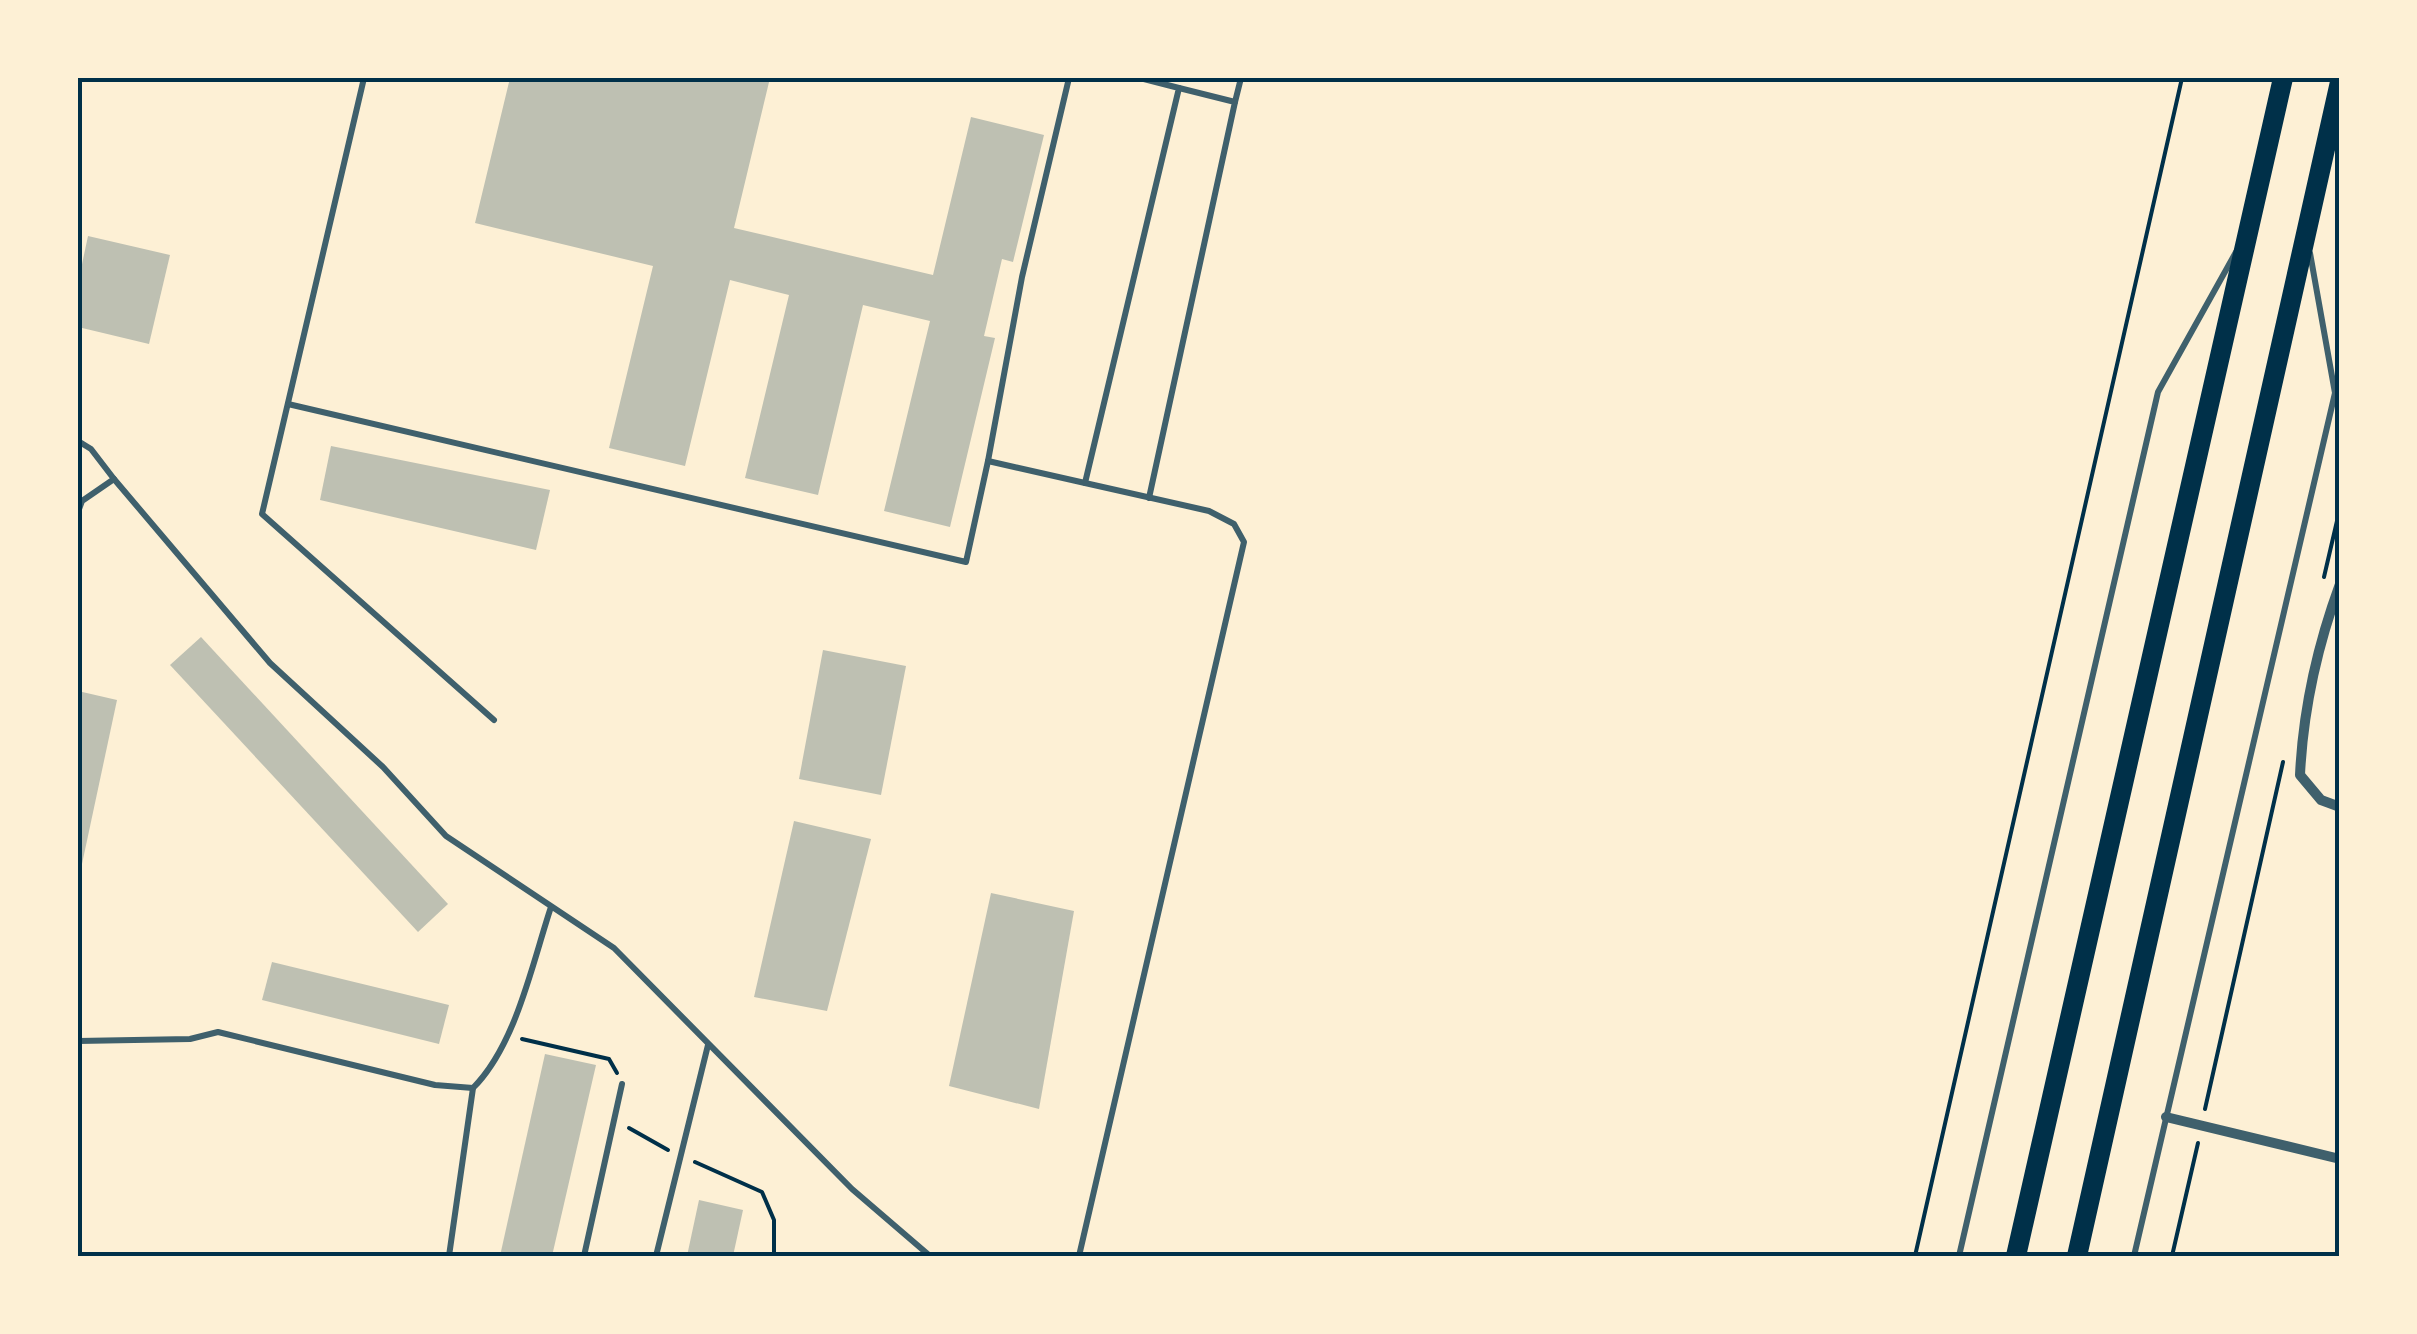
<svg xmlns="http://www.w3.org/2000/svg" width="2417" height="1334" viewBox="0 0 2417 1334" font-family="'Source Sans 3',sans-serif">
	<rect width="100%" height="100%" fill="#fdf0d5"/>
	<g fill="#bec0b2">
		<polygon points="510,78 770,78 734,228 933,275 971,117 1044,135 1013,262 1002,259 984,336 995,338 950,527 884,511 930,321 863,305 818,495 745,478 789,295 730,280 685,466 609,448 653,266 475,223"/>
		<polygon points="88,236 170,255 149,344 78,327 78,283"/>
		<polygon points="331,446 550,490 536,550 320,500"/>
		<polygon points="201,637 448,904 418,932 170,665"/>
		<polygon points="823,650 906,666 881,795 799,779"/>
		<polygon points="78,691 117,700 79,878 78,877"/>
		<polygon points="794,821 871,839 827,1011 754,997"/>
		<polygon points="991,893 1074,911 1039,1109 949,1086"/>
		<polygon points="272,962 449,1005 439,1044 262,1000"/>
		<polygon points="545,1054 596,1065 552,1256 500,1256"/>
		<polygon points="699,1200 743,1210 733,1256 687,1256"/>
	</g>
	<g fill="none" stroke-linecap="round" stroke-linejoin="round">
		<g stroke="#003049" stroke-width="4">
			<polyline points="2324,577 2340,508"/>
			<polyline points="522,1039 609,1059 617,1073"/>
			<polyline points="2205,1109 2283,762"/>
			<polyline points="629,1128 668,1150"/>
			<polyline points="695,1162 762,1192 774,1220 774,1256"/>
			<polyline points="1915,1256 2182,78"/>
			<polyline points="2172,1256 2198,1143"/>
		</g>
		<g stroke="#3f606c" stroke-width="6">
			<polyline points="364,78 262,514 494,720"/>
			<polyline points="1235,102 1241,78"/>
			<polyline points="288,404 966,562 988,461 1085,483"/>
			<polyline points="78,441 91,449 114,479 82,501 78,512"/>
			<polyline points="988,461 1022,277 1069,78"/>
			<polyline points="114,479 270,663 383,767 446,836 614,948 852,1189 930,1256"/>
			<polyline points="1149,498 1235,102 1179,88"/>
			<path d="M78 1041 190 1039 218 1032 435 1085 473 1088C516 1045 532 964 551 907"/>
			<polyline points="449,1256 473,1088"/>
			<polyline points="584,1256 622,1084"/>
			<polyline points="656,1256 708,1045"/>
			<polyline points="1079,1256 1244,542 1234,524 1209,511 1085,483 1179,88 1140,78"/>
			<polyline points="1959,1256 2158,392 2236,252"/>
			<polyline points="2134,1256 2335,393 2310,253"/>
		</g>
		<g stroke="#3f606c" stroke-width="10">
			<path d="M2340 584C2318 644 2303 711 2300 775L2321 800 2340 807"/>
			<polyline points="2166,1117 2340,1159"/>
		</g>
		<g stroke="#003049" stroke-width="20">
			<polyline points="2016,1256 2283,78"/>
			<polyline points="2077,1256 2340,82"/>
		</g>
	</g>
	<rect width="2417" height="1334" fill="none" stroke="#fdf0d5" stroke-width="160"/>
	<rect x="80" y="80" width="2257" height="1174" fill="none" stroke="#003049" stroke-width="4"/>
</svg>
